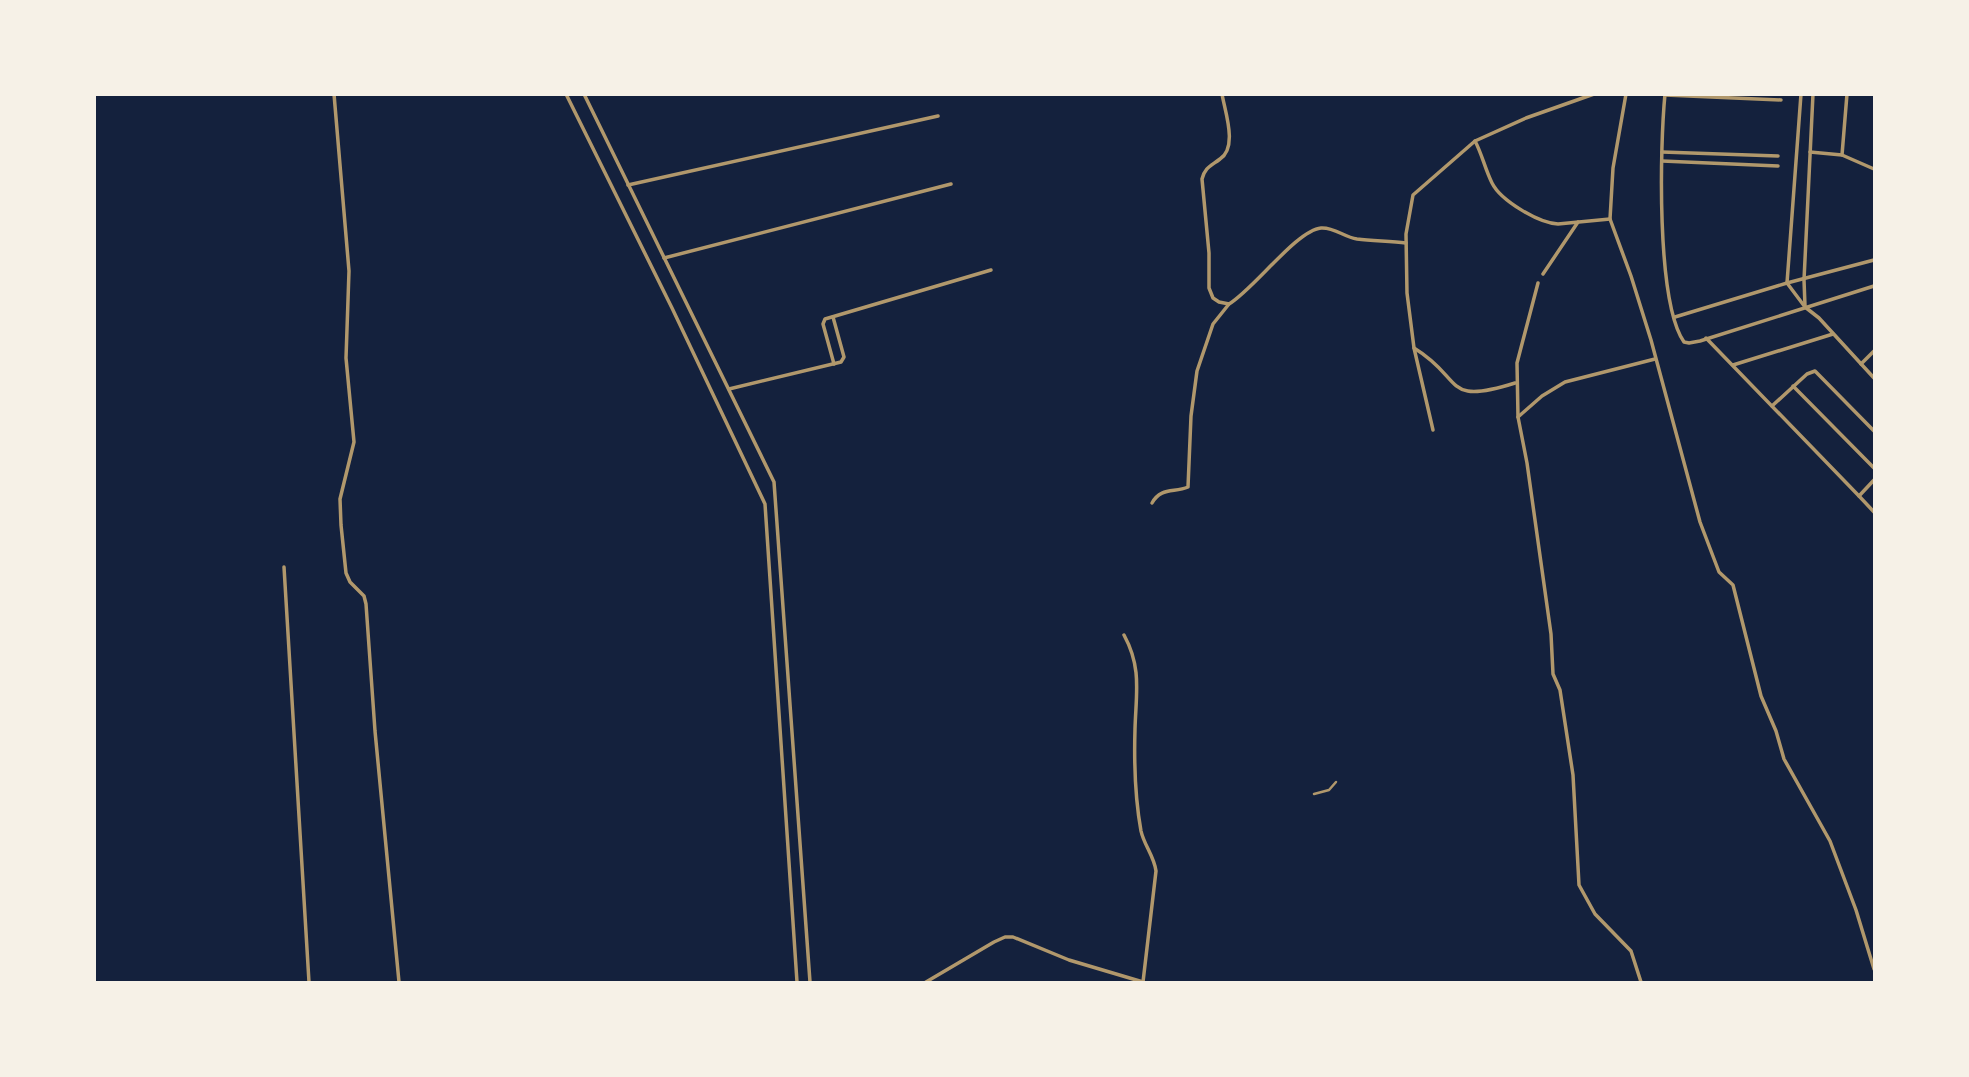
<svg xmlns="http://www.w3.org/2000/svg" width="1969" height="1077" viewBox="0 0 1969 1077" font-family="Inter,sans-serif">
	<rect width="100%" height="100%" fill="#14213d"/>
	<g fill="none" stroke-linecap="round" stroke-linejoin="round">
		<polyline stroke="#b1986c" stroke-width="2.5" points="1314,794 1329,790 1336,782"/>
		<g stroke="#b1986c" stroke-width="3.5">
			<polyline points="334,94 349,271 346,358 354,442 340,499 341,525 346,573 350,582 364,596 366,604 375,731 399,982"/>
			<polyline points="566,94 672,308 765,504 797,982"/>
			<polyline points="584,94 774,482 810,982"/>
			<path d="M1222 94C1225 112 1238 147 1220 159 1211 166 1205 167 1202 179L1209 253V288L1213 298 1219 302 1229 304C1253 290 1297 230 1321 228 1334 227 1344 237 1357 239 1373 241 1390 241 1406 243"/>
			<polyline points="1626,94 1613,168 1610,219 1631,276 1651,340 1700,522 1719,572 1733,585 1761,696 1776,731 1784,759 1830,841 1856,910 1874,969"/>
			<path d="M1665 94C1660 145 1656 302 1684 342L1689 343 1700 341 1874 286"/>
			<polyline points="1801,94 1787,283 1805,307 1819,318 1874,378"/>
			<polyline points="1665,95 1781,100"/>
			<path d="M1475 141C1482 154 1485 169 1492 183 1501 201 1539 223 1558 224L1610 219"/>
			<polyline points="1662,152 1778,156"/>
			<polyline points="1810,152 1842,155 1874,169"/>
			<polyline points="1842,155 1847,94"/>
			<polyline points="1662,161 1778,166"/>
			<polyline points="628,185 938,116"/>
			<polyline points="664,258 951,184"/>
			<polyline points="1543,274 1578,222"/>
			<polyline points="1538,283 1517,363 1518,417 1527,463 1551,634 1553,674 1560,690 1573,775 1579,885 1595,914 1631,951 1641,982"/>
			<polyline points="1805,306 1804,280 1813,94"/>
			<polyline points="1675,317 1787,283 1874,260"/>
			<polyline points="1706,338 1859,496 1874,480"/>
			<polyline points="1414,348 1433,430"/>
			<polyline points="834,364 823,324 825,319 991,270"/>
			<polyline points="1861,364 1874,351"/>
			<polyline points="1733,365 1833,334"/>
			<path d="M1515 383C1442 406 1465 379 1414 348L1407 293 1406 234 1413 195 1475 141 1526 118 1594 94"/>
			<polyline points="1793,386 1874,468"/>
			<polyline points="729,389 841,362 844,357 833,317"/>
			<polyline points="1772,406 1807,374 1815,371 1874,431"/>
			<polyline points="1518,417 1542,396 1565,382 1655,359"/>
			<polyline points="1859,496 1874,512"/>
			<path d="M1152 503C1161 487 1174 493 1188 487L1191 416 1197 371 1213 324 1229 304"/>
			<polyline points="284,567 309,982"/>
			<path d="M1124 635C1142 668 1136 693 1135 729 1134 762 1135 798 1141 831 1144 845 1154 856 1156 871L1143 982"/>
			<polyline points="926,982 994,942 1005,937 1013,937 1069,960 1143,982"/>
		</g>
	</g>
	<rect width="1969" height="1077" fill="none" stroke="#f6f1e7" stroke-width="192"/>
</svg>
